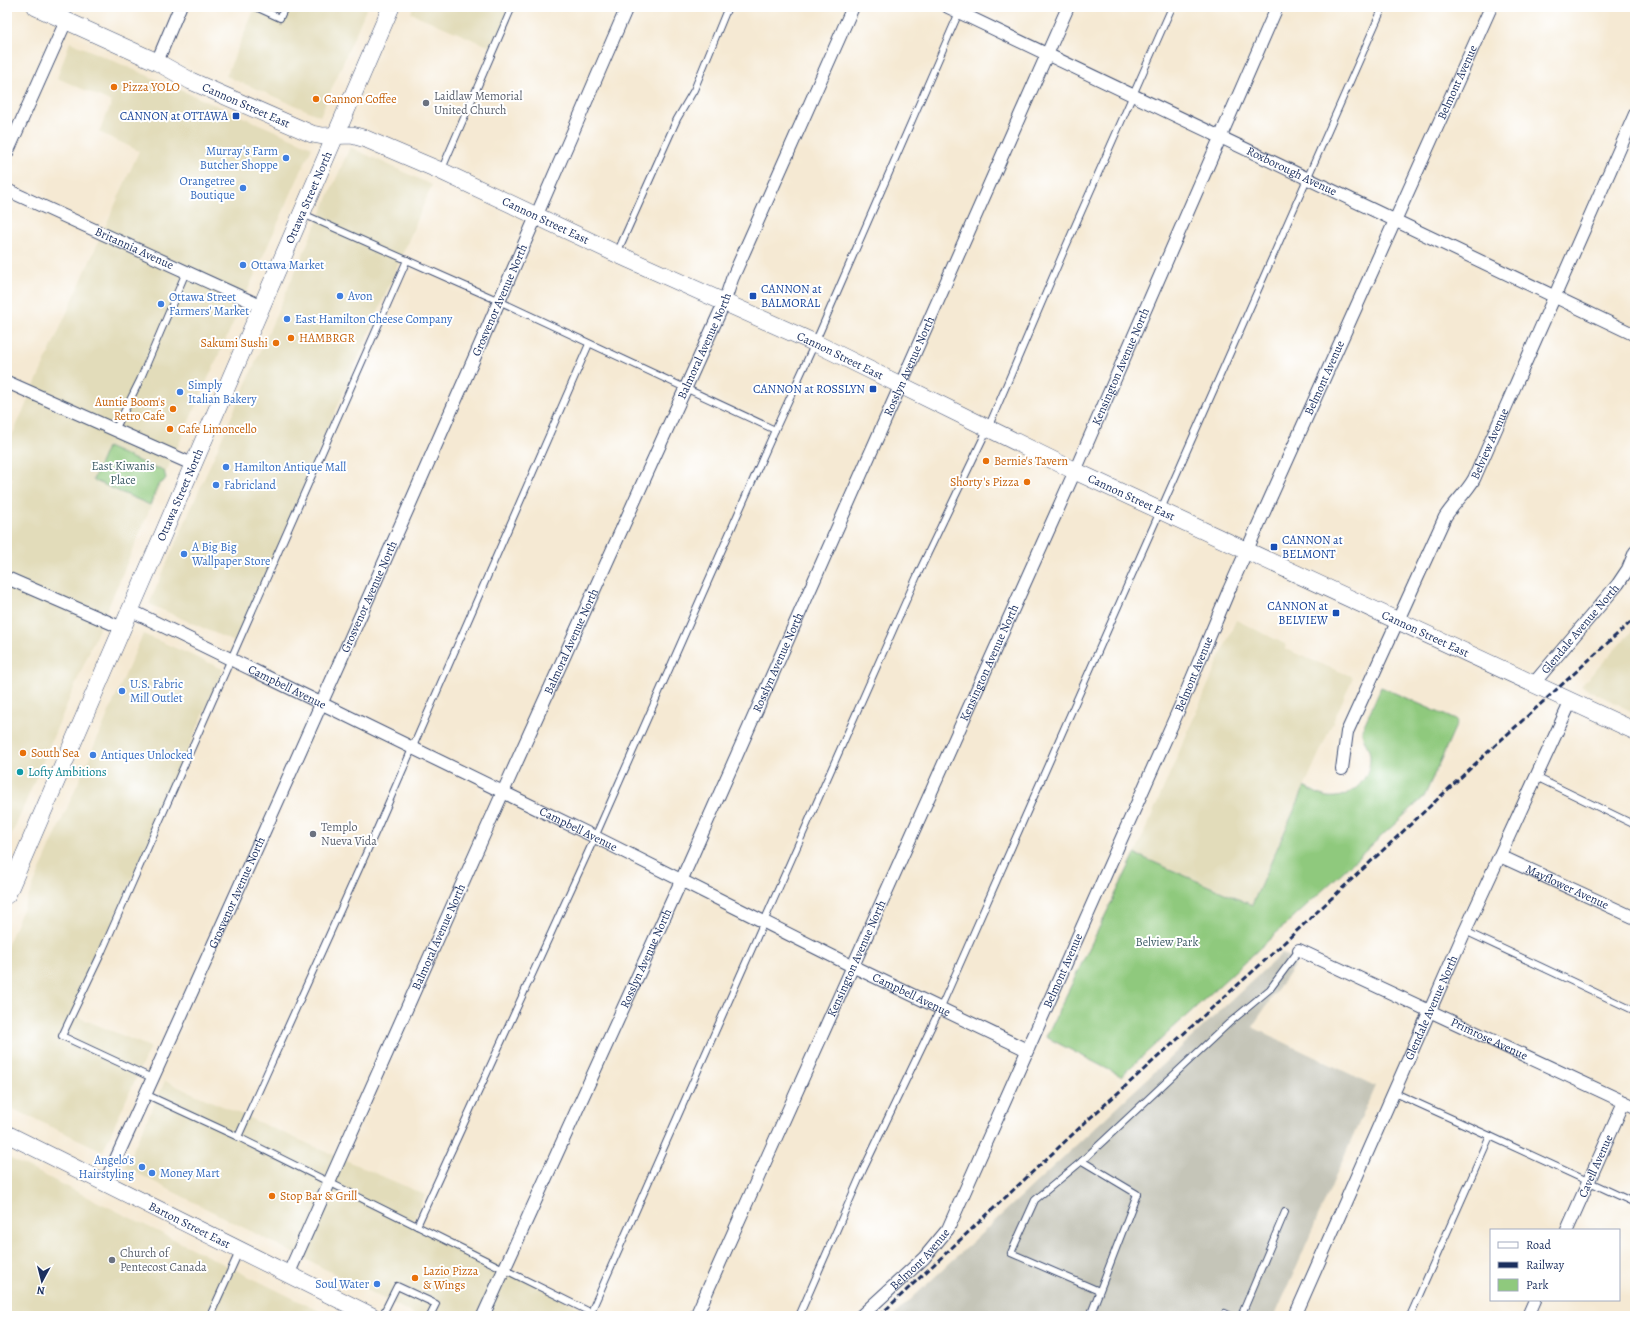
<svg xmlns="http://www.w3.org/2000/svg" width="1642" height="1323" viewBox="0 0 1642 1323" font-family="Alegreya,serif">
	<rect width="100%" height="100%" fill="#fff"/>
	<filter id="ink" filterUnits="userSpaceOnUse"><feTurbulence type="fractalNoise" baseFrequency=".025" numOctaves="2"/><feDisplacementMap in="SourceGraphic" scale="8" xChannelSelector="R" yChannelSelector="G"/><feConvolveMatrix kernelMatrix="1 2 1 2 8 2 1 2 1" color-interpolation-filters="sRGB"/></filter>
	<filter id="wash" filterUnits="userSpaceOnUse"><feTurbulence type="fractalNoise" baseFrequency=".012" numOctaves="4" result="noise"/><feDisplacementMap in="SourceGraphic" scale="16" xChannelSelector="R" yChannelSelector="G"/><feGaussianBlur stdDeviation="0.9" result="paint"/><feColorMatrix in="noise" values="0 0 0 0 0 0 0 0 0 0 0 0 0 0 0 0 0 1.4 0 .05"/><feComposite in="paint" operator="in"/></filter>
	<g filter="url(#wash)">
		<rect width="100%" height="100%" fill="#f5e9d3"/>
		<g fill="#e2dcba">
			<polygon points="287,7 367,7 320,116 226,76 255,8 282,19"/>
			<polygon points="413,7 513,7 495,49 411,13"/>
			<polygon points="70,42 312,147 151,506 7,846 7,491 13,479 7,476 7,447 139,151 99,132 112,102 57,78"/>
			<polygon points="350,147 432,185 237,643 149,604"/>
			<polygon points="1236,620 1287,645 1285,649 1353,677 1252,905 1135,854"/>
			<polygon points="1635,628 1635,713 1581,686"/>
			<polygon points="143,634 223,669 73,1015 150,1047 103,1151 7,1106 7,946"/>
			<polygon points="165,1081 425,1195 413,1221 595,1316 417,1316 125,1167"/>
			<polygon points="7,1157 329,1316 7,1316"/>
		</g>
		<polygon fill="#c5c5b8" points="1282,953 1298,960 1252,1027 1375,1086 1275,1316 893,1316"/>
		<g fill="#8fc97d" stroke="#557c6e">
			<polygon points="107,447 154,468 159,468 164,471 166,478 163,482 158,485 150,505 93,480"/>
			<path d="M1381 687 1458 721 1424 797 1121 1076 1046 1037 1135 854 1252 905 1305 786C1312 791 1318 795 1327 797 1349 800 1370 781 1370 759 1371 748 1362 740 1362 730Z"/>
		</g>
	</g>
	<g filter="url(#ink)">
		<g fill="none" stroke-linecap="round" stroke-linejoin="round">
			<g stroke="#3c4b70" stroke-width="8">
				<g id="lane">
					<polyline points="256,7 280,18 285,7"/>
					<polyline points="441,171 512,7"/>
					<polyline points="303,214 499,301 775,430"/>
					<polyline points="617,253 677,119 694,90 728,7"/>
					<polyline points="115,430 140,380 186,272"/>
					<polyline points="1536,777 1635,825"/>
					<polyline points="1465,931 1635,1011"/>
					<polyline points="152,1078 62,1036 100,956 407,260"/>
					<polyline points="1393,1092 1490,1136"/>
					<polyline points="145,1094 238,1137 598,1316"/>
					<polyline points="238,1137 377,829 589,344"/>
					<polyline points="1082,1161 1229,1023 1270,989 1299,950"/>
					<polyline points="417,1226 595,837 775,430 815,343 960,10"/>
					<polyline points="591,1312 917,576 988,428 1063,253 1172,7"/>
					<polyline points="1225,1313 1231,1316"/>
					<polyline points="210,1316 239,1252"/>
					<polyline points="382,1316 397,1286 436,1304 430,1316"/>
					<polyline points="799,1316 863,1170 940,1009 1383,7"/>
					<polyline points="1090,1316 1137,1194 1082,1161 1035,1200 1011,1253 1099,1291"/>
					<polyline points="1241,1316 1285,1212"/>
					<polyline points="1410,1316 1490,1136 1635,1203"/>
				</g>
			</g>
			<g stroke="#3c4b70" stroke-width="14">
				<g id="street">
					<path id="s1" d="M948 7 1635 335"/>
					<polyline points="157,62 180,7"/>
					<polyline points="7,153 66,21"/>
					<path id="s2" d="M7 190 261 306"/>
					<polyline points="7,382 192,464"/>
					<polyline points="7,578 122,628"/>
					<path id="s3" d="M130 610 595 837 852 966 1027 1050"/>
					<path id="s4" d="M1534 683 1618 584 1628 569 1635 552"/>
					<path id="s5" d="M1342 769 1347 732 1445 517C1454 503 1466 493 1474 479L1635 114"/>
					<path id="s6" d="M1500 856 1635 918"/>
					<path id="s7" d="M1299 950 1635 1107"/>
					<path id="s8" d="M105 1183C283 793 457 401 627 7"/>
					<path id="s9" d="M1567 1230 1624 1102"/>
					<path id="s10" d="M288 1275 503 792 724 303 732 279 853 7"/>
					<path id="s11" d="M483 1316 681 881 1068 7"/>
					<path id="s12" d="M696 1316 1075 471 1277 7"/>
					<path id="s13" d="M861 1316 924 1258 948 1229 1183 700 1229 590 1491 7"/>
					<path id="s14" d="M1295 1316 1465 931 1571 701"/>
					<polyline points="1528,1316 1535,1300"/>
				</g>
			</g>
			<g stroke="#3c4b70" stroke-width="18">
				<g id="secondary">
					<path id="s15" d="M36 7 157 62 191 81 312 134 323 136 352 135 366 139 441 171 617 254 815 343 1075 471 1635 731"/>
					<path id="s16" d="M7 895 391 7"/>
					<path id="s17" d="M7 1134 372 1316"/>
				</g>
			</g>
			<use href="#lane" stroke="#fff" stroke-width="6"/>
			<use href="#street" stroke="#fff" stroke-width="12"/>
			<use href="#secondary" stroke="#fff" stroke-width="17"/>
			<polyline stroke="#1b2f5e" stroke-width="3" stroke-dasharray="6 3" stroke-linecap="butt" points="879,1316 1089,1119 1272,954 1489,751 1635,618"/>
		</g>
	</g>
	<g fill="#e8710a" stroke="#fff" stroke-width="1.5">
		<circle cx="114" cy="87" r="4"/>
		<circle cx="316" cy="99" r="4"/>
		<circle cx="291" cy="338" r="4"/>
		<circle cx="276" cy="343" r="4"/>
		<circle cx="173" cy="409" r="4"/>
		<circle cx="170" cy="429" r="4"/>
		<circle cx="986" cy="461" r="4"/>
		<circle cx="1027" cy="482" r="4"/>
		<circle cx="23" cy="753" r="4"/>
		<circle cx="272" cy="1196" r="4"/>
		<circle cx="415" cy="1278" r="4"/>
	</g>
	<g fill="#6b7280" stroke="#fff" stroke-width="1.5">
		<circle cx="426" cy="103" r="4"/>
		<circle cx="313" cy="834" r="4"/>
		<circle cx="112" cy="1260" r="4"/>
	</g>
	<g fill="#1a4fb4" stroke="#fff" stroke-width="1.5">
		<rect x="232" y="112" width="8" height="8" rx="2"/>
		<rect x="749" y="292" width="8" height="8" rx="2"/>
		<rect x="869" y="385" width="8" height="8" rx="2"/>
		<rect x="1270" y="543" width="8" height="8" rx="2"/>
		<rect x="1332" y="609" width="8" height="8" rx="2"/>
	</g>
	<g fill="#3f7fe0" stroke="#fff" stroke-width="1.5">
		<circle cx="286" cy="158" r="4"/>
		<circle cx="243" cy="188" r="4"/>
		<circle cx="243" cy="265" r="4"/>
		<circle cx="340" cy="296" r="4"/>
		<circle cx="161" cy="304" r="4"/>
		<circle cx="287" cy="319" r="4"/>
		<circle cx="180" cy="392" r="4"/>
		<circle cx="226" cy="467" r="4"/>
		<circle cx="216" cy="485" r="4"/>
		<circle cx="184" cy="554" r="4"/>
		<circle cx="122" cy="691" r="4"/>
		<circle cx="93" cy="755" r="4"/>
		<circle cx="142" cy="1167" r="4"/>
		<circle cx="152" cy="1173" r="4"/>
		<circle cx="377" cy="1284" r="4"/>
	</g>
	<circle fill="#0f9aa8" stroke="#fff" stroke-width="1.5" cx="20" cy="772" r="4"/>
	<g text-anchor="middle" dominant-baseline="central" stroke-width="4" stroke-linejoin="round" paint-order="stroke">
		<g font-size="12" fill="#1b2f5e" stroke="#fff">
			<text stroke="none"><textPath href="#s13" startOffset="1378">Belmont Avenue</textPath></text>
			<text stroke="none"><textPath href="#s15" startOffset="232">Cannon Street East</textPath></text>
			<text stroke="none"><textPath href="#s1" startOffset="381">Roxborough Avenue</textPath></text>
			<text stroke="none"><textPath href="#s16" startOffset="760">Ottawa Street North</textPath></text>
			<text stroke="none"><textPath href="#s15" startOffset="556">Cannon Street East</textPath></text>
			<text stroke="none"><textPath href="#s2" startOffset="140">Britannia Avenue</textPath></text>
			<text stroke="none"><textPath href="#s8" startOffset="967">Grosvenor Avenue North</textPath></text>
			<text stroke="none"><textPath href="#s10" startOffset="1018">Balmoral Avenue North</textPath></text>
			<text stroke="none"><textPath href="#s15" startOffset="880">Cannon Street East</textPath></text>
			<text stroke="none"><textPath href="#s11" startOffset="1041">Rosslyn Avenue North</textPath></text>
			<text stroke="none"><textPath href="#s12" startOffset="1040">Kensington Avenue North</textPath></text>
			<text stroke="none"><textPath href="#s13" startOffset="1054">Belmont Avenue</textPath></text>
			<text stroke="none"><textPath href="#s5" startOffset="360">Belview Avenue</textPath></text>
			<text stroke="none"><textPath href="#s16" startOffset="436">Ottawa Street North</textPath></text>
			<text stroke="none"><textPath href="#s15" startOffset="1204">Cannon Street East</textPath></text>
			<text stroke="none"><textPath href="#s8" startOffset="643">Grosvenor Avenue North</textPath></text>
			<text stroke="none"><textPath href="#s4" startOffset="71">Glendale Avenue North</textPath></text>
			<text stroke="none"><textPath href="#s15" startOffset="1528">Cannon Street East</textPath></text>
			<text stroke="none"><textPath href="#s10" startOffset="694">Balmoral Avenue North</textPath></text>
			<text stroke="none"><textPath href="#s11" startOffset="717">Rosslyn Avenue North</textPath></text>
			<text stroke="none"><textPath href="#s12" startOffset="716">Kensington Avenue North</textPath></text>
			<text stroke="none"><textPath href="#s13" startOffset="730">Belmont Avenue</textPath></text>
			<text stroke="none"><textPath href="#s3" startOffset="175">Campbell Avenue</textPath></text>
			<text stroke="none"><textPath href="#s3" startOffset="499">Campbell Avenue</textPath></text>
			<text stroke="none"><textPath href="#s6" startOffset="74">Mayflower Avenue</textPath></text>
			<text stroke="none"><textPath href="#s8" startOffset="319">Grosvenor Avenue North</textPath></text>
			<text stroke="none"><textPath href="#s10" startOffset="370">Balmoral Avenue North</textPath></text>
			<text stroke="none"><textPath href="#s11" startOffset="393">Rosslyn Avenue North</textPath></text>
			<text stroke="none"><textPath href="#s12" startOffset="392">Kensington Avenue North</textPath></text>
			<text stroke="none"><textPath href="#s13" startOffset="406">Belmont Avenue</textPath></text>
			<text stroke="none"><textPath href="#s3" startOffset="871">Campbell Avenue</textPath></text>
			<text stroke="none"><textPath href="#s14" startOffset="337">Glendale Avenue North</textPath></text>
			<text stroke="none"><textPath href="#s7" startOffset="210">Primrose Avenue</textPath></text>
			<text stroke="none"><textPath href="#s9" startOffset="70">Cavell Avenue</textPath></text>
			<text stroke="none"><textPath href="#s17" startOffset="204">Barton Street East</textPath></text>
			<text stroke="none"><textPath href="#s13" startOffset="82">Belmont Avenue</textPath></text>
		</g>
		<g font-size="12" fill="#c56008" stroke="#fff" text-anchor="start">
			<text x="122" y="87">Pizza YOLO</text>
			<text x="324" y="99">Cannon Coffee</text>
			<text x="299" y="338">HAMBRGR</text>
			<text x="268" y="343" text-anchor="end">Sakumi Sushi</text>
			<text x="165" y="402" text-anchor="end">Auntie Boom's<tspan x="165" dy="14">Retro Cafe</tspan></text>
			<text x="178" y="429">Cafe Limoncello</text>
			<text x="994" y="461">Bernie's Tavern</text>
			<text x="1019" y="482" text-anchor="end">Shorty's Pizza</text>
			<text x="31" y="753">South Sea</text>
			<text x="280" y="1196">Stop Bar &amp; Grill</text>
			<text x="423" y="1271">Lazio Pizza<tspan x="423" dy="14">&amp; Wings</tspan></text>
		</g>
		<g font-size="12" fill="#5b616d" stroke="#fff" text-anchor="start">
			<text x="434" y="96">Laidlaw Memorial<tspan x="434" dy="14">United Church</tspan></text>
			<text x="321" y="827">Templo<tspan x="321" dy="14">Nueva Vida</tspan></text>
			<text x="120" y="1253">Church of<tspan x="120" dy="14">Pentecost Canada</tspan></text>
		</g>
		<g font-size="12" fill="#164399" stroke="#fff" text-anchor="end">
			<text x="228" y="116">CANNON at OTTAWA</text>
			<text x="761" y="289" text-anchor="start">CANNON at<tspan x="761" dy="14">BALMORAL</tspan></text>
			<text x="865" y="389">CANNON at ROSSLYN</text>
			<text x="1282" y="540" text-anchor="start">CANNON at<tspan x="1282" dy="14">BELMONT</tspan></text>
			<text x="1328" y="606">CANNON at<tspan x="1328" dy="14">BELVIEW</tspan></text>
		</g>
		<g font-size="12" fill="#366cbe" stroke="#fff" text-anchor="start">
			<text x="278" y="151" text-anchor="end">Murray's Farm<tspan x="278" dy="14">Butcher Shoppe</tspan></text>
			<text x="235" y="181" text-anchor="end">Orangetree<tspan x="235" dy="14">Boutique</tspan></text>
			<text x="251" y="265">Ottawa Market</text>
			<text x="348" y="296">Avon</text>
			<text x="169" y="297">Ottawa Street<tspan x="169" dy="14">Farmers' Market</tspan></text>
			<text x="295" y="319">East Hamilton Cheese Company</text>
			<text x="188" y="385">Simply<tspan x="188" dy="14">Italian Bakery</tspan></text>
			<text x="234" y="467">Hamilton Antique Mall</text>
			<text x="224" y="485">Fabricland</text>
			<text x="192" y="547">A Big Big<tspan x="192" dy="14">Wallpaper Store</tspan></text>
			<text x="130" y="684">U.S. Fabric<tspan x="130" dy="14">Mill Outlet</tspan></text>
			<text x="101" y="755">Antiques Unlocked</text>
			<text x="134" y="1160" text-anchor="end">Angelo's<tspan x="134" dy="14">Hairstyling</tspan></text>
			<text x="160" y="1173">Money Mart</text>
			<text x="369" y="1284" text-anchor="end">Soul Water</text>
		</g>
		<g font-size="12" fill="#3e5d67" stroke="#fff">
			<text x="123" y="466">East Kiwanis<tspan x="123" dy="14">Place</tspan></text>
			<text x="1167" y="942">Belview Park</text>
		</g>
		<g font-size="12" fill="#0d838f" stroke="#fff" text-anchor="start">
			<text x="28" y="772">Lofty Ambitions</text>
		</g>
	</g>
	<rect width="1642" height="1323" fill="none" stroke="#fff" stroke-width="24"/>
	<rect x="1490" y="1229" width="130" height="72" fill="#ffffff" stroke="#a4acbf"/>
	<rect x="1498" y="1242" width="20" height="6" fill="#ffffff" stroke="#a4acbf"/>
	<text x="1526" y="1249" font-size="12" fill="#1b2f5e">Road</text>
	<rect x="1498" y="1262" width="20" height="6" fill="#1b2f5e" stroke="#a4acbf"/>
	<text x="1526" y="1269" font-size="12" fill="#1b2f5e">Railway</text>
	<rect x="1498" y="1279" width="20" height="12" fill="#8fc97d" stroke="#a4acbf"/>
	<text x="1526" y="1289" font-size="12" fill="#1b2f5e">Park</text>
	<g transform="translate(42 1281) rotate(187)" stroke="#ffffff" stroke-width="3" paint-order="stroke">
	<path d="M0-3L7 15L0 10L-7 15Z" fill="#1b2f5e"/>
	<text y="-6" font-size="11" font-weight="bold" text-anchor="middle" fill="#1b2f5e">N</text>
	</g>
</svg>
